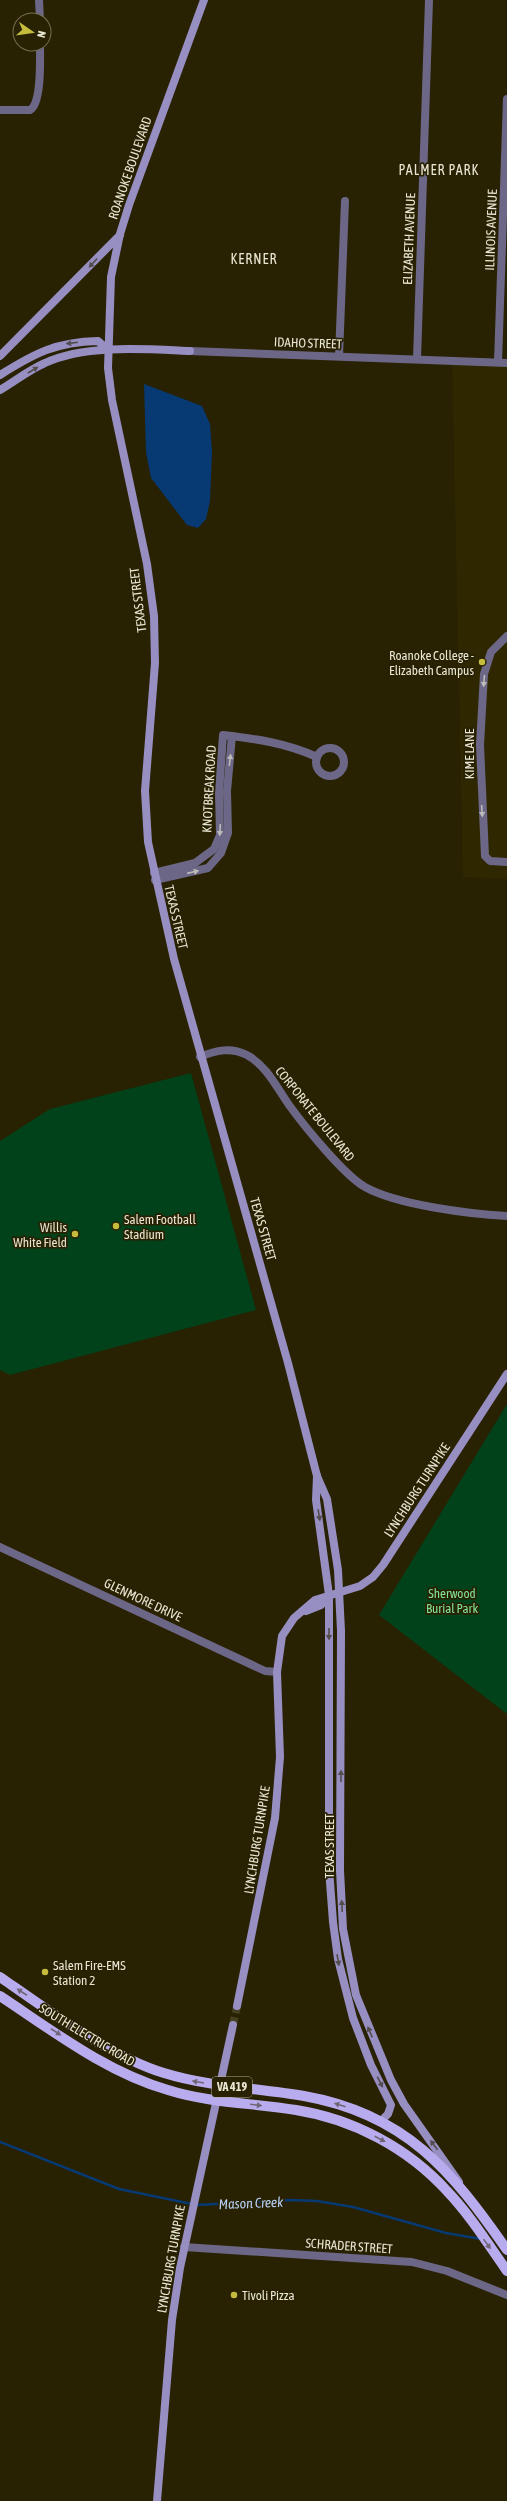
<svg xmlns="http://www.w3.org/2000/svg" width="507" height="2501" viewBox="0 0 507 2501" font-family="'Asap Condensed',sans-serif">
	<rect width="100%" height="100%" fill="#282102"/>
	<polygon fill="#2f2700" points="452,360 507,363 507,879 463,877"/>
	<g fill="#02421a">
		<polygon points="191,1073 256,1310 10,1375 0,1370 0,1141 50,1109"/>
		<polygon points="507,1404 507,1714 379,1615"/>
	</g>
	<polygon fill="#073a73" points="144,384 202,406 210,424 212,452 210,501 206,519 198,528 187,525 151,478 146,452"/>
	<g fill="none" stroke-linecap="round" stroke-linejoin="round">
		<polyline stroke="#073a73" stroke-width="2.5" points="0,2142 119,2189 197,2205 291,2200 317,2201 353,2207 446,2233 481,2239"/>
		<polyline stroke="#453f22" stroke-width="8" stroke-dasharray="8 4" stroke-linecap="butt" points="233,2025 237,2006"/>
		<g stroke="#6c6786" stroke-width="8">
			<polyline points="39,0 40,20"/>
			<path d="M0 110H30C42 103 40 58 40 44"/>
			<polyline points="190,351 507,363"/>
			<polyline points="339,356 345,201"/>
			<polyline points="417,359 429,0"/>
			<polyline points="498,362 507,99"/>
			<polyline points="507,636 491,652 484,674 480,745 485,856 490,861 507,862"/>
			<circle cx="330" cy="762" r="14"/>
			<path d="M154 873 195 863 214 849 220 835 219 793 223 735C257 739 286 743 317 757"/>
			<polyline points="155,880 208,868 221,853 228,833 227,791 232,736"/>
			<path d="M200 1057C216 1050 231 1047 247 1055 267 1066 277 1088 289 1105 305 1127 344 1175 365 1187 397 1205 470 1214 507 1216"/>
			<polyline points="0,1547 265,1671 277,1672"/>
			<polyline points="184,2247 412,2262 447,2271 507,2295"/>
		</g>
		<g stroke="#978ec1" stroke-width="8">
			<polyline points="204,0 129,205 120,234 111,277 108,368 112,400 147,564 154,616 155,663 145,791 148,842 174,959 288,1363 317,1476 327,1499 338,1570 341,1631 340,1870 343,1929 356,1995 391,2080 404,2104 459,2182"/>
			<polyline points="0,356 120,235"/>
			<path d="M0 375C35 353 56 342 98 341L108 350"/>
			<path d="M0 390C15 381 29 370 45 363 85 344 146 349 190 351"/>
			<polyline points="317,1476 316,1500 329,1595 329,1869 333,1922 338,1959 353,2018 371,2065 391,2105 388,2114 380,2122"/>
			<polyline points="306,1611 321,1605 328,1596"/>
			<polyline points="237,2006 275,1818 280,1757 277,1672 282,1636 294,1618 315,1600 360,1586 373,1577 383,1565 507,1374"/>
			<polyline points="157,2501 172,2320 180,2268 233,2025"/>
		</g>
		<g stroke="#b9acee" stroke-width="10">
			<path d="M0 1977C46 2009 111 2057 164 2073 209 2087 258 2088 304 2096 406 2114 452 2171 507 2250"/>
			<path d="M0 1996C53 2031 106 2072 168 2090 209 2103 253 2103 296 2110 353 2119 408 2148 447 2191 470 2215 488 2244 507 2271"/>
		</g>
	</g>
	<defs><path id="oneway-solid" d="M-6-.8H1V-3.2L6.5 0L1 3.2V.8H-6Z"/></defs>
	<g fill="#544d4e">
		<use href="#oneway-solid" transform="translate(93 263) rotate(133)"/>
		<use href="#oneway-solid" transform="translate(72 343) rotate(173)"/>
		<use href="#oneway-solid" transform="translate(33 370) rotate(-30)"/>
		<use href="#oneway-solid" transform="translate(319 1515) rotate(81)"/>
		<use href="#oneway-solid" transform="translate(329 1634) rotate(90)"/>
		<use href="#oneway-solid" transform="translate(341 1776) rotate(-90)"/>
		<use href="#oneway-solid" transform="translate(342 1906) rotate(-92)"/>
		<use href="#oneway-solid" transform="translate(338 1960) rotate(80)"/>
		<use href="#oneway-solid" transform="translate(370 2032) rotate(-113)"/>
		<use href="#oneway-solid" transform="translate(380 2082) rotate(63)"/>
		<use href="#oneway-solid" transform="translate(434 2145) rotate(-127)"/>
	</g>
	<g fill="#bdbab9">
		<use href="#oneway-solid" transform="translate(484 681) rotate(95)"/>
		<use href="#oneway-solid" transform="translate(230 760) rotate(-83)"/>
		<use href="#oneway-solid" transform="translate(482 811) rotate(86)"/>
		<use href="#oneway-solid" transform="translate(220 830) rotate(93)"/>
		<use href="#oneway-solid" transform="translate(193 872) rotate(-13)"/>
	</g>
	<g fill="#706678">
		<use href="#oneway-solid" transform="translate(22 1992) rotate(-147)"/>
		<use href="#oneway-solid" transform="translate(56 2032) rotate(33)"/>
		<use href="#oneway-solid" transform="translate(198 2082) rotate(-170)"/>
		<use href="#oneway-solid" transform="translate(256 2105) rotate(7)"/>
		<use href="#oneway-solid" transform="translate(340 2105) rotate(-163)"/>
		<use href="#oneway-solid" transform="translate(380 2139) rotate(28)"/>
		<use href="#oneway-solid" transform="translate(487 2244) rotate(54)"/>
	</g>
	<g fill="#c5bc3d" stroke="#282102" stroke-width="1.5">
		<circle cx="482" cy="662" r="4"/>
		<circle cx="116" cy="1226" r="4"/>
		<circle cx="75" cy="1234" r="4"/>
		<circle cx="45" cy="1972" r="4"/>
		<circle cx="234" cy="2295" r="4"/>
	</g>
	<g text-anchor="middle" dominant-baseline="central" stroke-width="3.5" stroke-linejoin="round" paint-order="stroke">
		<rect fill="#282102" stroke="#afab95" stroke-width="1" x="212" y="2077" width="40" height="20" rx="3"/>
		<g font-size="12" font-weight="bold" fill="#e9e6d4">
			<text x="232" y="2087">VA 419</text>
		</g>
		<g font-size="13" fill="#e9e6d4" stroke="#282102">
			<text transform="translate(130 168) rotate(-71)">ROANOKE BOULEVARD</text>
			<text transform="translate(491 230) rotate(-88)">ILLINOIS AVENUE</text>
			<text transform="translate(409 239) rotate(-88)">ELIZABETH AVENUE</text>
			<text transform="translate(308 343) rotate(2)">IDAHO STREET</text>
			<text transform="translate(138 600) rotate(-97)">TEXAS STREET</text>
			<text transform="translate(469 754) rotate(-90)">KIME LANE</text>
			<text transform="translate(209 789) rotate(-87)">KNOTBREAK ROAD</text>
			<text transform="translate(176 917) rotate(77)">TEXAS STREET</text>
			<text transform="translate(315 1114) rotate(51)">CORPORATE BOULEVARD</text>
			<text transform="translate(263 1229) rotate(74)">TEXAS STREET</text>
			<text transform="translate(417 1490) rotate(-57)">LYNCHBURG TURNPIKE</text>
			<text transform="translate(143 1600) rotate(25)">GLENMORE DRIVE</text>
			<text transform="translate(257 1840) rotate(-81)">LYNCHBURG TURNPIKE</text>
			<text transform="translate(329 1846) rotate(-90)">TEXAS STREET</text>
			<text transform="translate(87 2035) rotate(31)">SOUTH ELECTRIC ROAD</text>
			<text transform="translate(349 2246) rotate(4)">SCHRADER STREET</text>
			<text transform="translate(171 2259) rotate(-80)">LYNCHBURG TURNPIKE</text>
		</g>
		<g font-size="13" fill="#e9e6d4" stroke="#282102" text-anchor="start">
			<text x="474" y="655" text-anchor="end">Roanoke College -<tspan x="474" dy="15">Elizabeth Campus</tspan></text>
			<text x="124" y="1219">Salem Football<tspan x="124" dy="15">Stadium</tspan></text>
			<text x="67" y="1227" text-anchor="end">Willis<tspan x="67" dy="15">White Field</tspan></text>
			<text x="53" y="1965">Salem Fire-EMS<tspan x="53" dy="15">Station 2</tspan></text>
			<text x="242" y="2295">Tivoli Pizza</text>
		</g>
		<g font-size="13" fill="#81e297" stroke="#282102">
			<text x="452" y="1593">Sherwood<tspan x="452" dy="15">Burial Park</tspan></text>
		</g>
		<g font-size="14" letter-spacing="1" fill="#e9e6d4" stroke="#282102">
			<text x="439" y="170">PALMER PARK</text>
			<text x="254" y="259">KERNER</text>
		</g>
		<g font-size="14" font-style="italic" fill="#b8d2f5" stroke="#282102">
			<text transform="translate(251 2203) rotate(-2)">Mason Creek</text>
		</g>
	</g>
	<g transform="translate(32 32) rotate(103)"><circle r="19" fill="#282102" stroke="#757056"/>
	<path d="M0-3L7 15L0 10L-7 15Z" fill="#c5bc3d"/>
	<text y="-6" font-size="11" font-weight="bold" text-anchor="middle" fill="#e9e6d4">N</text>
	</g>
</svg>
